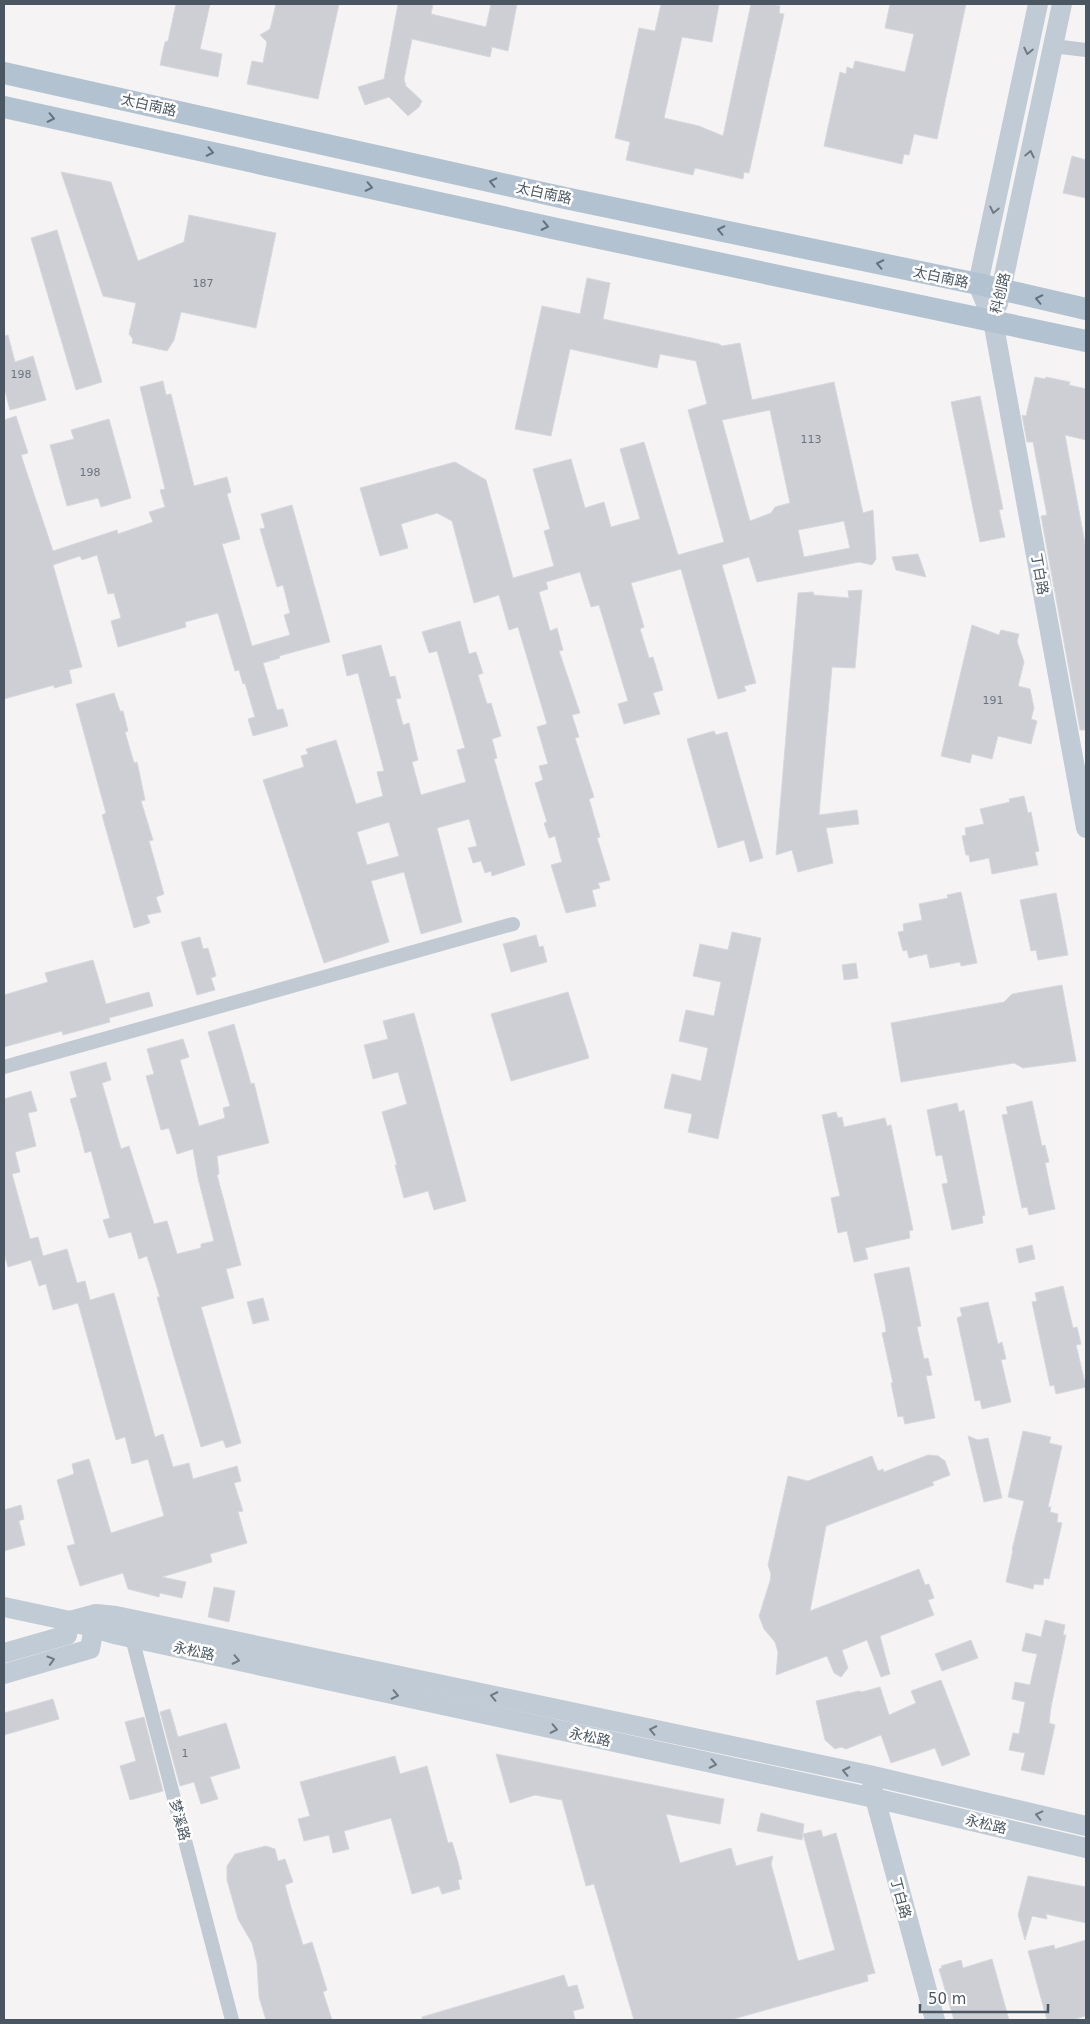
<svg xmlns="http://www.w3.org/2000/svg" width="1090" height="2024" viewBox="0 0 1090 2024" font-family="'DejaVu Sans','Noto Sans SC',sans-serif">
	<rect width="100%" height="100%" fill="#f5f3f3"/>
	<g fill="#cdcfd5" stroke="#d7d9de" fill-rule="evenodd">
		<polygon points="176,4 210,4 200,49 222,54 218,77 160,65 165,42 168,41"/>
		<polygon points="276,4 339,4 318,99 247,84 252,61 263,63 267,42 260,35 270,29"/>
		<polygon points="398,4 433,4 431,14 486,27 491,4 517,4 508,51 492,47 490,57 412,39 404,79 406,86 422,101 419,107 408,116 389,97 365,105 358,87 384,79"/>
		<polygon points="661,4 719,4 712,42 682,37 664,118 699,126 723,136 751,4 770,4 780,6 779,13 784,14 749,173 744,172 743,179 695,168 693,175 626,160 630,142 615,138 639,28 655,31"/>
		<polygon points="890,4 966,4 937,139 914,134 909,155 904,154 902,164 824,146 840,72 846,74 847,67 853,69 855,61 905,72 914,34 885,28"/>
		<polygon points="1072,156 1086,160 1086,198 1063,193"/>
		<polygon points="61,172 111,182 138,261 184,242 189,215 276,233 256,328 181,312 174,340 167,351 132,343 133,339 129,334 136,303 103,296"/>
		<polygon points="57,230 102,382 76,390 31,238"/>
		<path d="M587 278 610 283 603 319 719 344 722 346 740 343 752 400 834 382 863 513 873 510 876 559 872 565 859 562 757 582 749 557 722 565 756 683 744 686 746 691 718 699 681 569 631 583 644 627 640 629 649 658 653 657 663 690 653 693 660 714 624 724 618 704 628 701 599 605 591 607 580 572 546 582 548 589 539 592 550 631 557 628 563 650 559 651 580 713 572 715 579 737 575 738 594 797 589 799 600 837 597 838 610 880 598 883 600 888 592 890 596 906 566 913 551 865 562 862 555 836 549 838 544 823 547 822 535 783 543 780 539 766 548 764 537 727 547 724 518 627 509 630 499 595 474 603 452 521 437 513 401 524 408 548 380 556 360 488 455 462 486 480 513 578 554 566 544 531 550 529 533 469 571 459 585 508 604 502 611 527 640 519 620 449 644 442 678 555 724 542 688 410 707 404 696 361 660 354 657 368 570 349 551 436 515 429 542 306 580 314ZM770 410 790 503 775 507 771 513 750 521 722 420ZM844 521 850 548 804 557 798 530Z"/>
		<polygon points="8,335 15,362 33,356 46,400 10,410 4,387 4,336"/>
		<polygon points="1035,377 1045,379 1046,377 1070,382 1069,385 1086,389 1086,440 1065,435 1086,549 1086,730 1080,730 1041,516 1047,515 1033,442 1027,442 1022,415 1026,416"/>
		<polygon points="163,381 166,395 171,394 194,486 227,477 231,492 227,494 240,539 222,544 252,646 290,635 284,615 290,613 283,585 277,587 260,529 265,528 261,514 292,505 330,642 279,656 280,658 263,663 277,710 283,709 288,726 253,736 248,719 255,717 245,683 243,684 239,670 235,671 218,613 185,622 186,627 118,647 111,621 121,618 114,593 108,594 97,555 82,560 80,556 53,565 82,667 69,670 72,683 54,688 54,685 4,699 4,420 16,416 28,453 21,455 53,551 117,530 118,534 153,522 149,512 165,507 160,490 165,489 140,387"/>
		<polygon points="980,396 1003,509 999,510 1005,537 980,542 951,402"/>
		<polygon points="109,419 131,498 101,507 98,498 67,506 50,445 74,439 71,430"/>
		<polygon points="918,554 926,577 896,570 892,557"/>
		<polygon points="862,590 855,668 832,667 819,815 857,810 859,824 826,828 833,863 798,872 792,850 776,855 798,593 813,592 814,595 849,598 848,591"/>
		<path d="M460 621 469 654 476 652 483 673 478 675 487 704 491 703 501 736 492 739 497 758 494 759 525 865 492 876 491 871 485 873 481 861 473 863 468 848 477 846 469 819 437 828 462 922 421 934 404 872 371 881 389 942 324 963 263 780 304 767 301 756 308 754 306 749 336 740 356 804 383 796 377 772 384 771 358 673 347 676 342 655 381 645 390 677 395 676 401 698 396 699 403 725 409 723 418 760 412 762 421 795 466 782 457 750 465 748 437 651 429 653 422 632ZM389 822 399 856 367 865 357 832Z"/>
		<polygon points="972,625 999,635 1001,630 1019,634 1017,641 1024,662 1018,686 1030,689 1034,708 1031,719 1037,721 1031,744 998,736 992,759 972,754 970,763 941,756"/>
		<polygon points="114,693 120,711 123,711 128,731 125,732 134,763 137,762 139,771 145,800 141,801 153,840 149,841 164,894 156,897 161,912 147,915 150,923 134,928 102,815 106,813 76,704"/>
		<polygon points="714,731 716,735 727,732 763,858 750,862 744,840 718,848 687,739"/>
		<polygon points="1024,796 1028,813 1031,812 1039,851 1035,852 1038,865 992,874 989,858 970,862 969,855 966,855 962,836 966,835 965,828 984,824 980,809 1010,802 1009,799"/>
		<polygon points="961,892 977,963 961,966 960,962 930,968 927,954 909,958 907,950 903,951 898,932 904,931 903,924 922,920 919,904 948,898 947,895"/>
		<polygon points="1056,893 1068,955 1038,960 1036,950 1031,951 1020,900"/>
		<polygon points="732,932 761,938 718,1139 688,1132 692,1114 664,1108 672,1074 701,1081 708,1048 679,1041 686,1010 714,1016 721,982 693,976 700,944 728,950"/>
		<polygon points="536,935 539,947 543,946 547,962 511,972 503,944"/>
		<polygon points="200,937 203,949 208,948 216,976 211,978 215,990 197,995 181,942"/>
		<polygon points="93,960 106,1004 149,992 153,1006 109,1018 110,1022 63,1035 62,1031 4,1047 4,995 48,982 45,973"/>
		<polygon points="856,963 858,978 844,980 842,965"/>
		<polygon points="1062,985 1076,1061 1023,1068 1014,1063 901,1082 891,1023 1004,1002 1012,994"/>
		<polygon points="568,992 589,1058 511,1081 491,1014"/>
		<polygon points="414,1013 466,1201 434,1210 428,1191 404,1198 395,1165 397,1165 382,1112 407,1104 398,1072 373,1079 364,1045 388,1039 383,1021"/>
		<polygon points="234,1024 251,1084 254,1083 269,1143 217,1156 219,1174 217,1175 241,1265 226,1269 234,1298 201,1307 241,1443 226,1448 223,1440 201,1447 173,1353 157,1297 160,1297 147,1256 139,1259 131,1232 109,1238 103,1220 110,1218 91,1151 85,1153 80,1133 70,1099 77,1097 70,1072 106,1062 111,1080 102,1083 121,1149 129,1146 154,1224 167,1221 177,1254 201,1248 201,1244 214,1241 198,1178 193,1149 177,1154 169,1128 161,1130 146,1076 154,1074 147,1049 183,1039 189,1057 180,1060 199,1126 225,1118 223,1108 230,1106 208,1032"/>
		<polygon points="31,1091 37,1111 28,1113 36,1146 15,1152 20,1172 12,1174 30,1239 38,1237 43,1256 67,1249 77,1283 85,1281 90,1300 114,1293 155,1437 163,1434 173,1467 189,1463 193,1479 237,1466 241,1481 234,1483 243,1511 238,1512 247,1543 210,1554 212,1562 162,1577 186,1582 182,1598 160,1593 159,1597 128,1589 123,1573 80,1586 67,1546 75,1544 57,1480 74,1474 72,1464 89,1459 111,1533 164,1516 148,1459 132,1464 125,1437 116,1440 78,1303 53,1310 46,1284 39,1286 31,1260 8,1267 4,1253 4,1099"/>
		<polygon points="1032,1101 1042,1146 1045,1145 1049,1162 1045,1163 1055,1209 1029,1215 1027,1207 1022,1208 1002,1115 1008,1114 1006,1107"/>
		<polygon points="957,1103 959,1112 964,1110 985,1215 982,1216 983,1223 952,1230 942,1184 948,1183 942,1155 936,1156 927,1110"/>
		<polygon points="836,1112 838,1118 842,1117 844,1127 885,1118 887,1126 891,1125 913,1230 909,1231 910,1238 865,1248 868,1259 854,1262 847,1231 838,1233 831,1198 840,1196 822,1115"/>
		<polygon points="1032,1245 1035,1259 1019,1263 1016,1249"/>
		<polygon points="909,1267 921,1326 917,1327 924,1359 928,1358 932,1375 926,1376 935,1418 905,1424 903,1416 898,1417 891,1383 893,1383 882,1333 886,1332 885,1324 874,1274"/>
		<polygon points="1063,1286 1073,1328 1077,1327 1081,1344 1076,1345 1086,1387 1056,1394 1054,1385 1050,1386 1032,1302 1037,1301 1035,1293"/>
		<polygon points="263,1298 269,1320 253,1324 247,1302"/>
		<polygon points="988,1302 998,1344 1002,1342 1006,1359 1001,1360 1011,1402 982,1409 980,1400 975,1401 957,1318 962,1316 960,1308"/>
		<polygon points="1023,1431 1051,1437 1049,1443 1062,1446 1048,1507 1051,1507 1050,1512 1058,1514 1057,1522 1062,1523 1049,1579 1044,1578 1043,1585 1034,1584 1033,1589 1006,1582 1013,1550 1012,1550 1024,1501 1008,1497"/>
		<polygon points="968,1436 978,1440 988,1438 1002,1498 984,1502"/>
		<polygon points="928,1455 938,1456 945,1461 950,1475 932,1482 934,1485 826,1526 810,1611 919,1569 925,1585 929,1584 934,1598 928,1600 934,1615 880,1636 890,1674 881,1677 867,1640 842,1650 848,1668 841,1677 834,1673 827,1656 776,1675 778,1652 775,1642 764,1629 759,1616 770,1581 771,1574 768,1565 788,1476 808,1481 872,1456 878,1471 883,1469 884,1472"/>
		<polygon points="21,1505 24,1519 19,1521 25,1545 4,1551 4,1510"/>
		<polygon points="214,1587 235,1591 229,1622 208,1617"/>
		<polygon points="1045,1620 1065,1625 1063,1635 1066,1635 1051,1707 1049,1723 1055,1725 1044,1775 1021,1770 1025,1753 1009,1750 1013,1733 1019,1734 1025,1702 1012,1699 1015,1682 1030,1685 1037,1654 1022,1651 1026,1633 1041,1637"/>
		<polygon points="971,1640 978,1658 942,1671 935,1654"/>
		<polygon points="941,1680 970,1755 942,1766 935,1748 891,1763 881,1735 846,1749 841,1747 835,1749 825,1740 816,1701 859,1691 862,1692 880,1687 889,1715 916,1703 911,1691"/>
		<polygon points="53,1699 59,1719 4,1735 4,1713"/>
		<polygon points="170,1709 178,1737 226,1723 240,1768 210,1777 218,1799 201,1804 194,1782 180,1786 160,1712"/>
		<polygon points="144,1717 163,1791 130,1800 120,1766 136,1761 125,1722"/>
		<polygon points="496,1754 724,1799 720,1824 666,1814 680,1863 731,1848 736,1866 773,1856 771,1864 798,1961 835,1950 803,1834 821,1830 823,1837 836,1833 875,1973 867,1975 868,1981 730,2020 634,2020 594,1884 586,1886 562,1800 535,1795 510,1803"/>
		<polygon points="395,1756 400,1774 427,1766 448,1843 452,1842 458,1862 462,1879 458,1880 460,1889 442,1894 439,1886 412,1894 391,1818 344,1831 349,1849 333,1853 329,1835 304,1841 298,1819 310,1816 300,1782"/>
		<polygon points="761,1813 804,1824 802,1840 757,1831"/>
		<polygon points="266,1846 275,1849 278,1861 285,1859 293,1882 285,1885 291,1907 303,1945 312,1942 327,1990 323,1992 332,2020 266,2020 259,1997 257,1963 252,1943 238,1919 227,1880 227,1866 235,1854"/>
		<polygon points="1028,1876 1086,1887 1086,1923 1046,1914 1047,1919 1032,1916 1025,1940 1018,1915"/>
		<polygon points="1086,1940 1086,2016 1071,2020 1047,2020 1028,1951 1054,1945 1055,1949"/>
		<polygon points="992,1959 1009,2020 954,2020 939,1969 942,1968 941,1966 961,1960 963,1968"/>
		<polygon points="564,1975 568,1987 577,1985 584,2008 573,2011 575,2020 422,2020 422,2017"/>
	</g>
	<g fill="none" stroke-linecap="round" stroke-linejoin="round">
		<g stroke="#c1cad2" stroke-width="14">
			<polyline points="1053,46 1086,50"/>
			<polyline points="4,1067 513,924"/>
			<polyline points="133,1631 132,1638 232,2020"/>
		</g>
		<g stroke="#c1cbd6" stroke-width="20">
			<polyline points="1038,4 978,284 993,321 1086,828"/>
			<polyline points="998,304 1062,4"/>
			<polyline points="4,1607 70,1621 114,1634 874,1798 1086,1848"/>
			<polyline points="70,1621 96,1614 116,1616 869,1775 1086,1826"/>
			<polyline points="4,1653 67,1635 70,1621"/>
			<polyline points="4,1674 90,1649 96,1616"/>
			<polyline points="872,1787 935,2020"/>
		</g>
		<g stroke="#b3c2d1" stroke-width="22">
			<polyline points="4,73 565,198 978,284 1086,309"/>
			<polyline points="4,107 557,229 1086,341"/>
		</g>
	</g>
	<defs><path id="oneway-chevron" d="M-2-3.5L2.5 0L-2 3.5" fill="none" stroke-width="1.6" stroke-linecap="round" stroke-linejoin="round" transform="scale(1.25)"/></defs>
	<g stroke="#6e7984">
		<use href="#oneway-chevron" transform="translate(1028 51) rotate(102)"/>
		<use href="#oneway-chevron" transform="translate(1030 154) rotate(-78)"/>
		<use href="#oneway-chevron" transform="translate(994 210) rotate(102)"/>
		<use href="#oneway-chevron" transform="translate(51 1660) rotate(-16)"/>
		<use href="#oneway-chevron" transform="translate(236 1660) rotate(12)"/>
		<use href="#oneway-chevron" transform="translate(395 1695) rotate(12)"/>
		<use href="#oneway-chevron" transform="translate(494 1696) rotate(-168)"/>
		<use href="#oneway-chevron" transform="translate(554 1729) rotate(12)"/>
		<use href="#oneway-chevron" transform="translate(653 1730) rotate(-168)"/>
		<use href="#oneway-chevron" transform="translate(713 1764) rotate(12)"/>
		<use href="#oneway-chevron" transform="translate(846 1771) rotate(-168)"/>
		<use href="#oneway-chevron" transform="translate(1039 1815) rotate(-167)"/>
	</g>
	<g stroke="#64717d">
		<use href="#oneway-chevron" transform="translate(51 118) rotate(12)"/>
		<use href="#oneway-chevron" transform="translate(210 152) rotate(12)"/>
		<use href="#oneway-chevron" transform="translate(493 182) rotate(-167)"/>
		<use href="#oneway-chevron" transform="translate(369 187) rotate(12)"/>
		<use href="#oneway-chevron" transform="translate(545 226) rotate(12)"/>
		<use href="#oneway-chevron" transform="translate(721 230) rotate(-168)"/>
		<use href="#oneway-chevron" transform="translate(880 264) rotate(-168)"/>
		<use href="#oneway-chevron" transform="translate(1039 299) rotate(-168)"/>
	</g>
	<g text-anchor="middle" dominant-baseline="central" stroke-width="5" stroke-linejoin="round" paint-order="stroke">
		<g font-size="11" fill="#6b747e">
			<text x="203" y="283">187</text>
			<text x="21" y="374">198</text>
			<text x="811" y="439">113</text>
			<text x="90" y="472">198</text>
			<text x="993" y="700">191</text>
			<text x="185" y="1753">1</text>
		</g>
		<g font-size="14" fill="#4a5661" stroke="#fff">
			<text transform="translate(149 105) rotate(13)">太白南路</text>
			<text transform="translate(544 193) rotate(12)">太白南路</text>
			<text transform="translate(941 277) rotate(12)">太白南路</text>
			<text transform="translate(1000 293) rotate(-76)">科创路</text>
			<text transform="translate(1040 574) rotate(80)">丁白路</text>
			<text transform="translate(194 1651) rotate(12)">永松路</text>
			<text transform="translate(590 1737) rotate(12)">永松路</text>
			<text transform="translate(180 1820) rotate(75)">梦溪路</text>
			<text transform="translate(986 1824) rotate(13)">永松路</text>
			<text transform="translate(901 1898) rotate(75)">丁白路</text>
		</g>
	</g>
	<rect width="1090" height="2024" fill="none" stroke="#4a5661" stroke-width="10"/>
	<path d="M920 2004v8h128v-8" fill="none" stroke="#4a5661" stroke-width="2.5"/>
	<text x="928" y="2004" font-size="15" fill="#4a5661" stroke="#ffffff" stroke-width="4" paint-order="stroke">50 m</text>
</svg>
